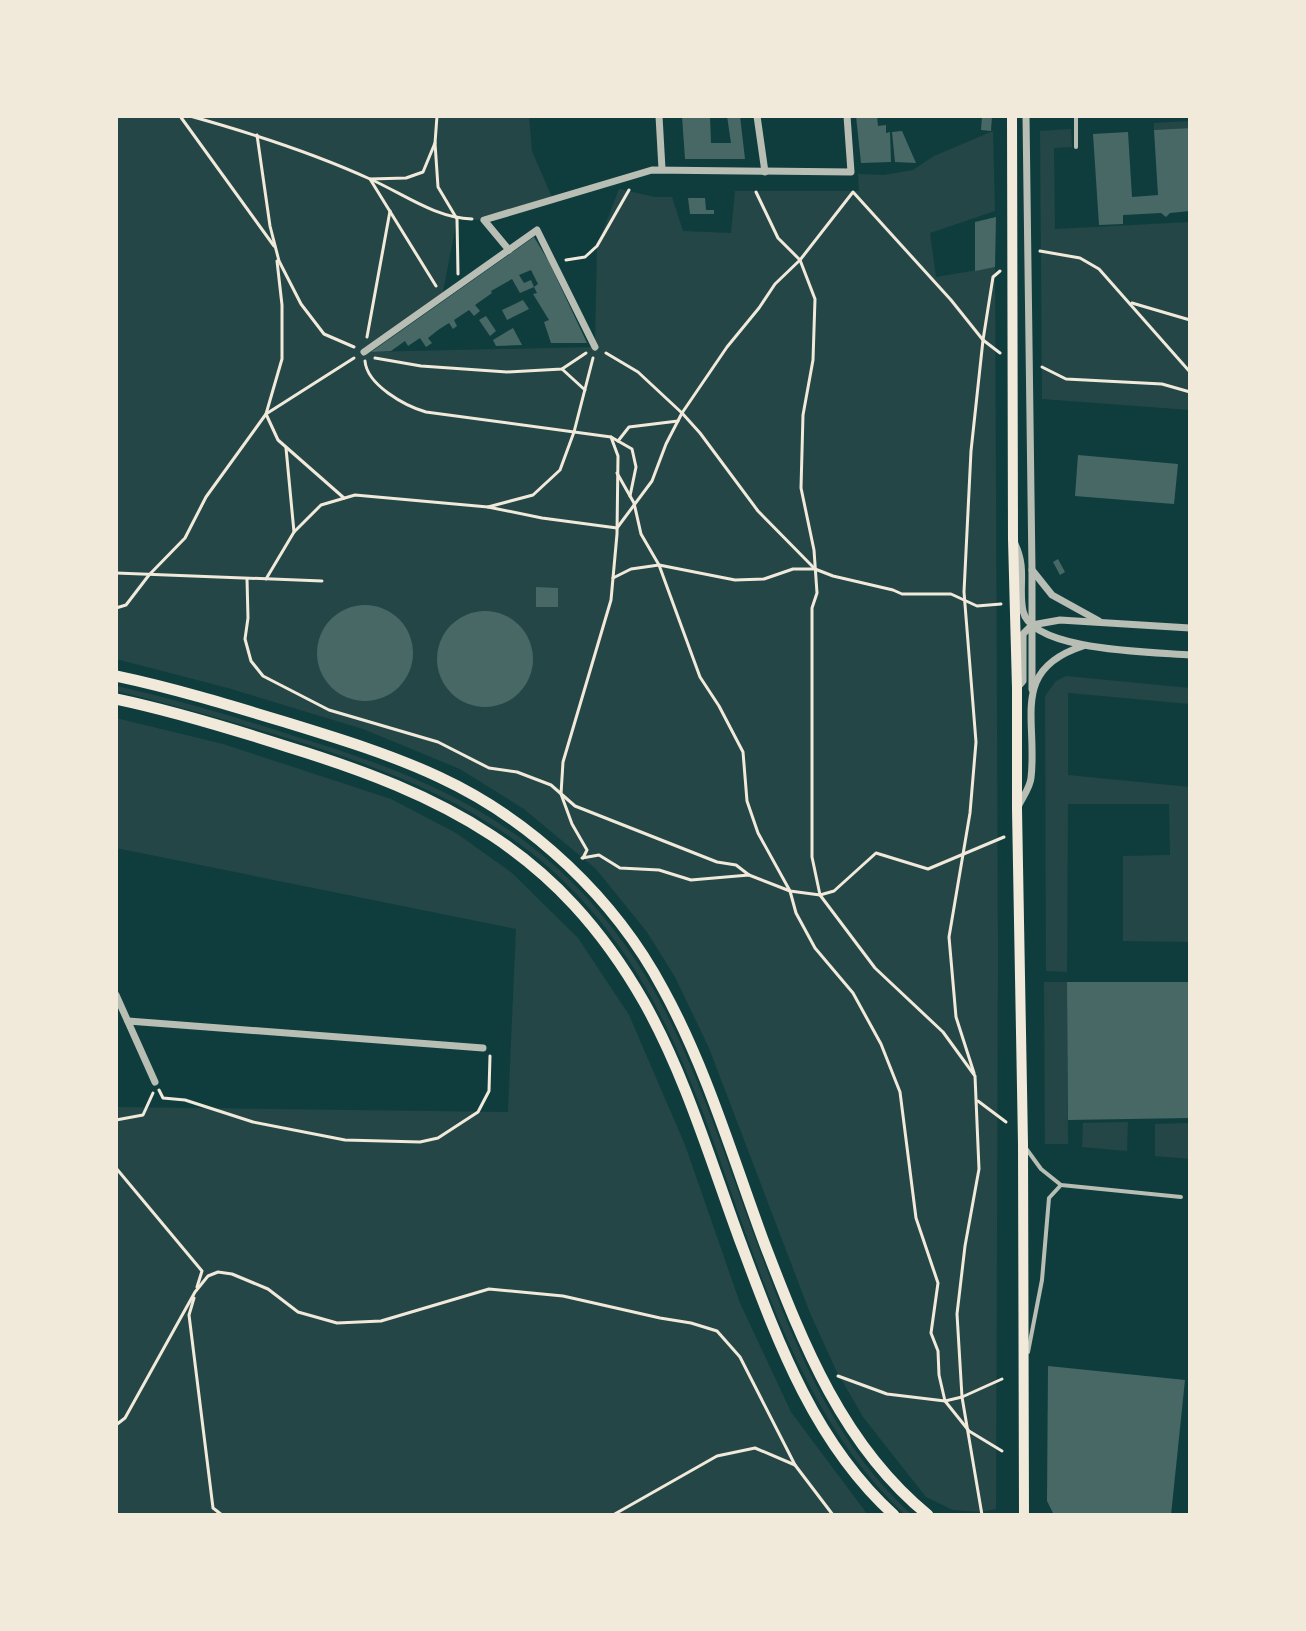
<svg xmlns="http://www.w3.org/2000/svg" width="1306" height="1631" viewBox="0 0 1306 1631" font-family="Commissioner,sans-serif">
	<rect width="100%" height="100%" fill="#0f3d3e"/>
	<g fill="#244646">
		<polygon points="116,116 529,116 532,151 553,200 484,220 457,219 442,297 366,352 595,347 597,246 619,189 655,197 672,197 683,231 731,233 735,191 859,191 858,174 884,175 913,170 934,156 993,131 995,211 930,233 936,277 995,267 998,953 996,1509 981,1512 953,1510 926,1497 863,1417 836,1370 810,1313 709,1048 675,977 647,932 596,869 524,809 460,769 363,729 228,688 116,659"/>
		<polygon points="1190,121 1190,128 1154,130 1154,123"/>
		<polygon points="1071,129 1072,147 1054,148 1055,229 1190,222 1190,410 1042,399 1040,131"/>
		<polygon points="1066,676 1190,688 1190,704 1068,693 1068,775 1190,787 1190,942 1123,941 1123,856 1170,855 1169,804 1068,804 1067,972 1046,971 1045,696 1056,681"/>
		<path d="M116 686C176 699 235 717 294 736 440 780 549 830 636 961 686 1036 720 1142 751 1227 789 1331 828 1439 912 1515H905C819 1434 777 1322 738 1212 709 1128 680 1040 632 965 547 834 437 785 293 740 234 722 176 705 116 691Z"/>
		<polygon points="116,718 223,744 391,799 456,833 512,873 578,938 629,1015 685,1145 740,1303 791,1412 868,1515 116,1515 116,1107 508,1112 516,929 116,848"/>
		<polygon points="1044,982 1067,982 1068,1144 1045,1144"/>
		<polygon points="1128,1122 1127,1151 1082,1147 1083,1123"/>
		<polygon points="1190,1123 1190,1159 1155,1156 1155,1124"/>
	</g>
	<g fill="#486865">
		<polygon points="682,116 710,116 711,143 731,143 727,116 740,116 745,159 685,159"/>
		<polygon points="856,116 877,116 878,126 886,125 886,133 890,132 891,162 861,163"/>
		<polygon points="982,116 992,116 991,131 981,130"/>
		<polygon points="1190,128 1190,211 1170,213 1166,217 1161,213 1123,215 1123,224 1099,225 1093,134 1128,132 1132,197 1158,195 1154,130"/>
		<polygon points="902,131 916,163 895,162 892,132"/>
		<polygon points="688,198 705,198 706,210 714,210 714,214 690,214"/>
		<polygon points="996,217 995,267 975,271 975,222"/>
		<polygon points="534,237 549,262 587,343 551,343 544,322 549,320 533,294 537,293 534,287 538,284 531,270 519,275 524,283 531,280 534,287 520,293 512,279 491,291 492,293 475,305 480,311 474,316 469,310 454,320 457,326 453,329 449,323 438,330 428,338 432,343 426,347 420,338 408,346 405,341 391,351 371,352"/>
		<polygon points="523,300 529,309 507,320 502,310"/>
		<polygon points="486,316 496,331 490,336 479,320"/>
		<polygon points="513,328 522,345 496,346 493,340"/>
		<polygon points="1078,455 1178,464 1174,504 1075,496"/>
		<polygon points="1058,559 1065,572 1060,575 1053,562"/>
		<polygon points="536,587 558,588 558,607 536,607"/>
		<circle cx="365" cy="653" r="48"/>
		<circle cx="485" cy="659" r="48"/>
		<polygon points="1067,982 1190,982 1190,1118 1068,1120"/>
		<polygon points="1048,1366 1185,1380 1171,1515 1054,1515 1047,1501"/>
	</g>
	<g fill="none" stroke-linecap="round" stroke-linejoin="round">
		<g stroke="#f1e9da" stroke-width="3">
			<polyline points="180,116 274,246"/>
			<path d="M190 116C251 133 313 153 370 179 404 194 435 218 472 219"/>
			<polyline points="437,116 435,143 438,187 457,219 458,274"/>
			<polyline points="257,135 270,226 279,261 301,304 324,334 354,347"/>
			<polyline points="435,143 423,172 406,178 370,179 436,286"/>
			<polyline points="756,192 778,238 800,260 815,299 813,360 803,415 801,488 814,550 817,593 812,608 812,857 820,895 875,968 943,1032 975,1076 979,1169 965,1246 957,1314 962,1397 982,1515"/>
			<polyline points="1040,251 1080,258 1099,269 1190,372"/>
			<polyline points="566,260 585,257 597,246 629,190"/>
			<polyline points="277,261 282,305 282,359 266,414 278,440 344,498"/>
			<polyline points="1132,303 1190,320"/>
			<polyline points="367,337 390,211"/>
			<polyline points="606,353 638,372 682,413 700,433 758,511 815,569"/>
			<polyline points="375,358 421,366 507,372 562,369 586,353"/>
			<path d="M365 361C367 385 405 406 426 412L611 437 618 456 617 534 611 600 563 762 561 794 572 824 587 850 583 858"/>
			<polyline points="1042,367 1066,379 1162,384 1190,392"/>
			<polyline points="562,369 585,390"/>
			<polyline points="611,437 632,449 636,467 630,496"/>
			<polyline points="618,441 629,427 678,421"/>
			<polyline points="286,448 294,532"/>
			<polyline points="617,473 634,503 641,534 659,565 700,677 719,706 743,752 747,801 758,833 790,891 796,913 815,948 853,993 881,1044 900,1092 916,1218 938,1283 931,1333 938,1351 939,1375 945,1401 887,1394 838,1376"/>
			<polyline points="488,507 542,518 617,528 652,481 666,444 682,413 727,347 759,308 775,284 800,260 853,192 951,300 983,340 1000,353"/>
			<polyline points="116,573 322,581"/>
			<polyline points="613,578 631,569 659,565 735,580 764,579 793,569 815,569 833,576 893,590 902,594 951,594 977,606 1001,604"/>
			<polyline points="247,579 248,618 245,639 251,661 263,676 329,710 438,742 489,768 517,772 551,785 575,806 717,862 736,865 749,875"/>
			<polyline points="266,579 294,532 321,505 355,495 488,507 533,495 560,470 574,432 593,358"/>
			<polyline points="116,608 126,605 149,575 185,538 206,497 266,414 354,358"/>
			<polyline points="582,858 599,855 620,868 659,870 691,880 749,875 790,891 820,895 834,891 876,853 928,869 1004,837"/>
			<polyline points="974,1073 956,1017 949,937 970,813 976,742 964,592 971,451 983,340 993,277 1000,271"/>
			<polyline points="159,1090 163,1098 185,1100 253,1122 345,1140 420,1142 438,1138 478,1112 489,1091 490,1056"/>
			<polyline points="978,1101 1006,1122"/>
			<polyline points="116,1120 143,1115 153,1093"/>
			<polyline points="116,1168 202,1271 197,1287"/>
			<polyline points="194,1298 189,1315 213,1508 222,1515"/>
			<polyline points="116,1425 125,1418 195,1292 208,1276 218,1272 232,1274 268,1289 298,1312 337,1323 381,1321 489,1289 563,1296 660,1318 691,1323 717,1331 740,1357 795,1465 833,1515"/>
			<polyline points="1002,1451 969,1431 945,1401 962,1397 1002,1379"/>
			<polyline points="613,1515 717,1456 755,1448 795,1465"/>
		</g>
		<g stroke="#b8beb3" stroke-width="4">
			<polyline points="1076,116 1076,147"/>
			<polyline points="1025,1147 1041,1169 1061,1185 1181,1197"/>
			<polyline points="1028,1352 1042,1280 1049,1198 1061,1185"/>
		</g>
		<g stroke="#b8beb3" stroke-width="7">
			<polyline points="659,116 662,169"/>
			<polyline points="757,116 765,172"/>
			<polyline points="1026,116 1032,570 1052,595 1099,621"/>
			<polyline points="509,250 484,220 652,170 851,172 847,116"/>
			<polyline points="364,352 537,230 595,347"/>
			<path d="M1015 544C1027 569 1018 587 1023 611 1032 652 1157 652 1190 655"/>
			<polyline points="1032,570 1032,689"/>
			<polyline points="1017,688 1023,681 1023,634 1032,625 1060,620 1190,628"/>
			<path d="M1018 807C1022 798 1030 788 1031 778 1038 720 1009 670 1083 646"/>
			<polyline points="116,995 155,1082"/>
			<polyline points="128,1021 483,1048"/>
		</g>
		<polyline stroke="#f1e9da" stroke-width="10" points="1012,116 1013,539 1017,688 1017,809 1023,1144 1024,1515"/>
		<g stroke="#f1e9da" stroke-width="11">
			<path d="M116 676C173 688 229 705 285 722 337 738 390 754 439 777 532 820 615 899 663 989 707 1069 733 1159 765 1245 803 1344 843 1446 928 1515"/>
			<path d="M116 699C173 711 229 728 285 746 445 795 558 851 644 1002 685 1075 710 1159 739 1238 776 1337 813 1442 894 1515"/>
		</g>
	</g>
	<rect width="1306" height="1631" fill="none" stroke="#f1e9da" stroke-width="236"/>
</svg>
